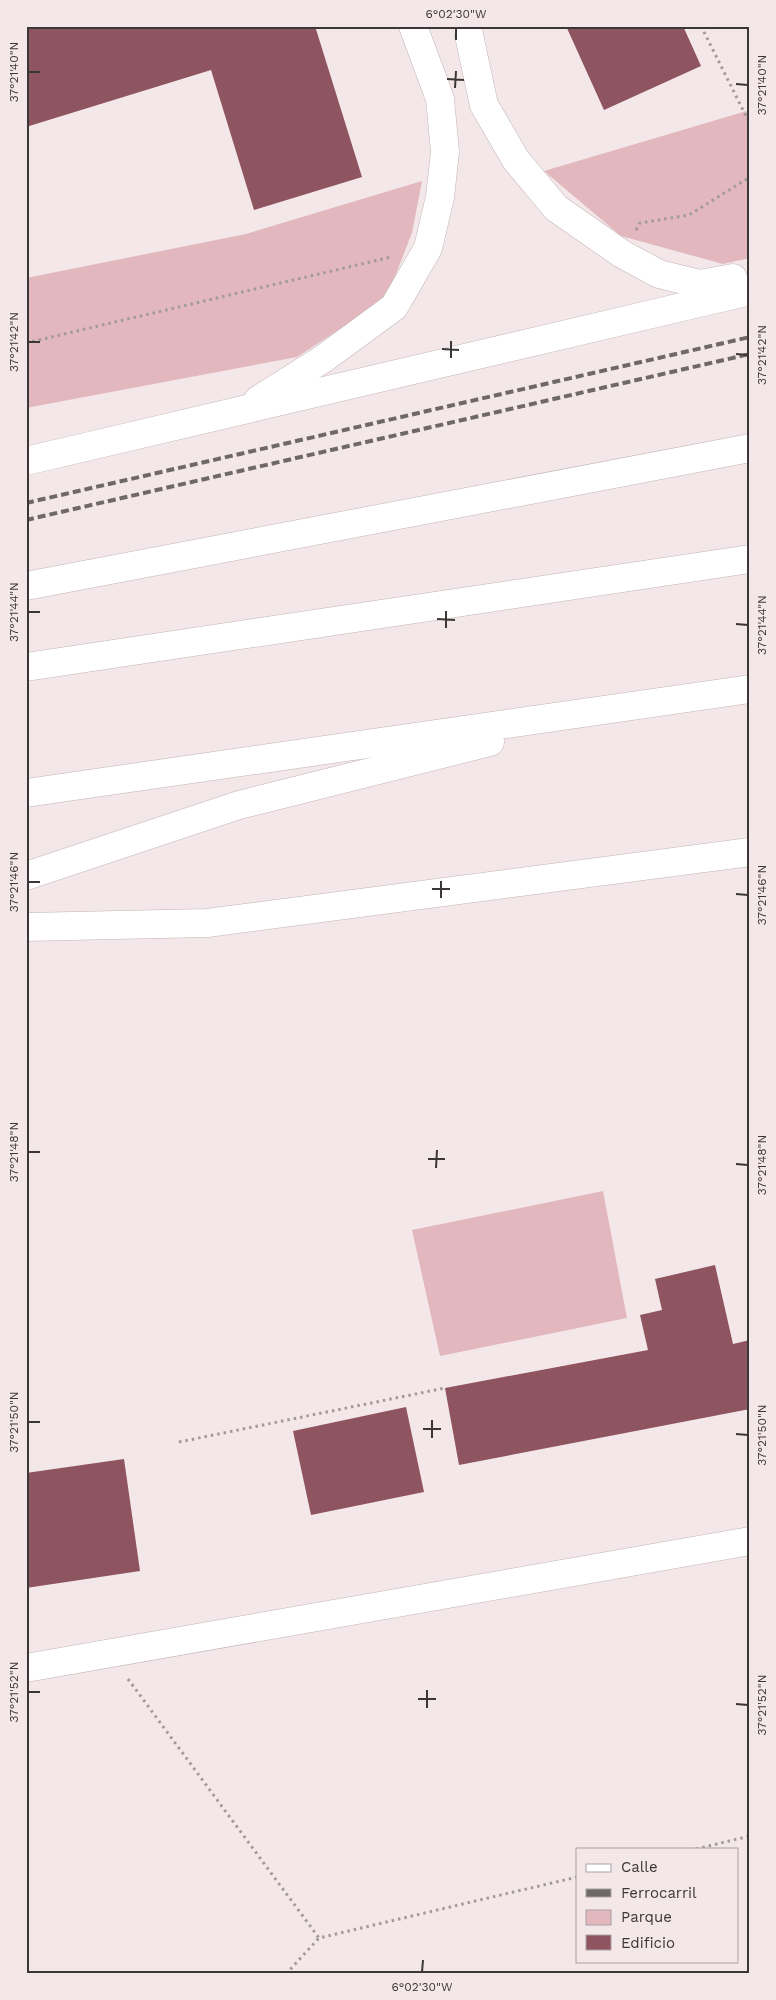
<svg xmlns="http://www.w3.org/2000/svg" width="776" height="2000" viewBox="0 0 776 2000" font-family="'Work Sans',sans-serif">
	<rect width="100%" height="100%" fill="#f4e7e9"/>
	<g fill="#e2b8be">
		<polygon points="750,110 750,258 723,264 621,236 544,171"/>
		<polygon points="422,181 412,233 386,299 297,357 26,408 26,278 246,234"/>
		<polygon points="603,1191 627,1318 440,1356 412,1230"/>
	</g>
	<g fill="#8e545f">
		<polygon points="26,26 315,26 362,177 254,210 211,70 26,127"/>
		<polygon points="566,26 683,26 701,66 604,110"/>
		<polygon points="715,1265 733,1344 750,1340 750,1409 459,1465 445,1388 648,1350 640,1315 662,1310 655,1279"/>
		<polygon points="406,1407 424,1492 311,1515 293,1431"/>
		<polygon points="124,1459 140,1571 26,1588 26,1473"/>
	</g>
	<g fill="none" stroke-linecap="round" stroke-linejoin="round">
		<g stroke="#c1b4b6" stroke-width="29">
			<g id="minor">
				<polyline points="467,26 484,105 516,160 556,208 622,254 659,274 700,284 733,278"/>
				<polyline points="258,400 323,359 394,307 428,248 440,197 445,152 440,99 413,26"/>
				<polyline points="26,461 750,291"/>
				<polyline points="26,586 750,448"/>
				<polyline points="26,927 207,923 750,852"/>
				<polyline points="26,1668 750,1541"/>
			</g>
		</g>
		<g stroke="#c1b4b6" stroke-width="29">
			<g id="major">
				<polyline points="26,667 750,559"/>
				<polyline points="26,793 750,689"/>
				<polyline points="26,876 239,805 490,742"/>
			</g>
		</g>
		<g stroke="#a2999a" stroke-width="3" stroke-dasharray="2.5 4" stroke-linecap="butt">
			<polyline points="701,26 750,124"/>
			<polyline points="636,230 640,223 689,215 750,177"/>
			<polyline points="26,343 391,257"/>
			<polyline points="179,1442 445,1388"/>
			<polyline points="128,1679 319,1938"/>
			<polyline points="696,1849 750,1836"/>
			<polyline points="286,1974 319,1938 577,1877"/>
		</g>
		<use href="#minor" stroke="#fff" stroke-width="28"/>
		<use href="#major" stroke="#fff" stroke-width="28"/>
		<g stroke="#6f6869" stroke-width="4" stroke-dasharray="8 4" stroke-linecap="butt">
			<polyline points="26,503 750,337"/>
			<polyline points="26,520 750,354"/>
		</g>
	</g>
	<path fill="none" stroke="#3c3737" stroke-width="2" d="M456 40V28M28 72H40M447 79 464 80M736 84 748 85M455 88 456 71M28 342H40M442 349 459 350M736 354 748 355M451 358V341M28 612H40M437 619 455 620M736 624 748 625M446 628V611M28 882H40M432 889H450M736 894 748 895M441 898V881M28 1152H40M428 1159H445M736 1164 748 1165M436 1168 437 1150M28 1422H40M423 1429H441M736 1434 748 1435M432 1438V1420M28 1692H40M418 1699H436M736 1704 748 1705M427 1708V1690M422 1972 423 1960"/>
	<rect width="776" height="2000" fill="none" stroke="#f4e7e9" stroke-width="55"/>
	<rect x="576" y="1848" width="162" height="115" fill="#f4e7e9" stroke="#aaa1a2"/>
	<rect x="586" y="1864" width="25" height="8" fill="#ffffff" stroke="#aaa1a2"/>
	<text x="621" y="1872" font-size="15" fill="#3c3737">Calle</text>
	<rect x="586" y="1889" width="25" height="8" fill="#6f6869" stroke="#aaa1a2"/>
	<text x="621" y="1898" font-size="15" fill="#3c3737">Ferrocarril</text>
	<rect x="586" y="1910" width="25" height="15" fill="#e2b8be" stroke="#aaa1a2"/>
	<text x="621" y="1922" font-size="15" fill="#3c3737">Parque</text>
	<rect x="586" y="1935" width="25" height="15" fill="#8e545f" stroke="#aaa1a2"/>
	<text x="621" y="1948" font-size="15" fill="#3c3737">Edificio</text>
	<rect x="28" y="28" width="720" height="1944" fill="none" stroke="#3c3737" stroke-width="2"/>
	<g font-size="12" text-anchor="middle" fill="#3c3737">
		<text x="456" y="18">6°02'30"W</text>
		<text transform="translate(14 72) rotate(-90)" y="4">37°21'40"N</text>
		<text transform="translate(762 85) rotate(-90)" y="4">37°21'40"N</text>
		<text transform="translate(14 342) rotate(-90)" y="4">37°21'42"N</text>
		<text transform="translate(762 355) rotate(-90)" y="4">37°21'42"N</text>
		<text transform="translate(14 612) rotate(-90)" y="4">37°21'44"N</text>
		<text transform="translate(762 625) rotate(-90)" y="4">37°21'44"N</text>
		<text transform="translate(14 882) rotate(-90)" y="4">37°21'46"N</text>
		<text transform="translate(762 895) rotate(-90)" y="4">37°21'46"N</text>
		<text transform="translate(14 1152) rotate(-90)" y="4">37°21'48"N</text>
		<text transform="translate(762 1165) rotate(-90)" y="4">37°21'48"N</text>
		<text transform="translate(14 1422) rotate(-90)" y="4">37°21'50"N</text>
		<text transform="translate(762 1435) rotate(-90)" y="4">37°21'50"N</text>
		<text transform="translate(14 1692) rotate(-90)" y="4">37°21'52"N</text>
		<text transform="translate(762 1705) rotate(-90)" y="4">37°21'52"N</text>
		<text x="422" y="1991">6°02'30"W</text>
	</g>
</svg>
